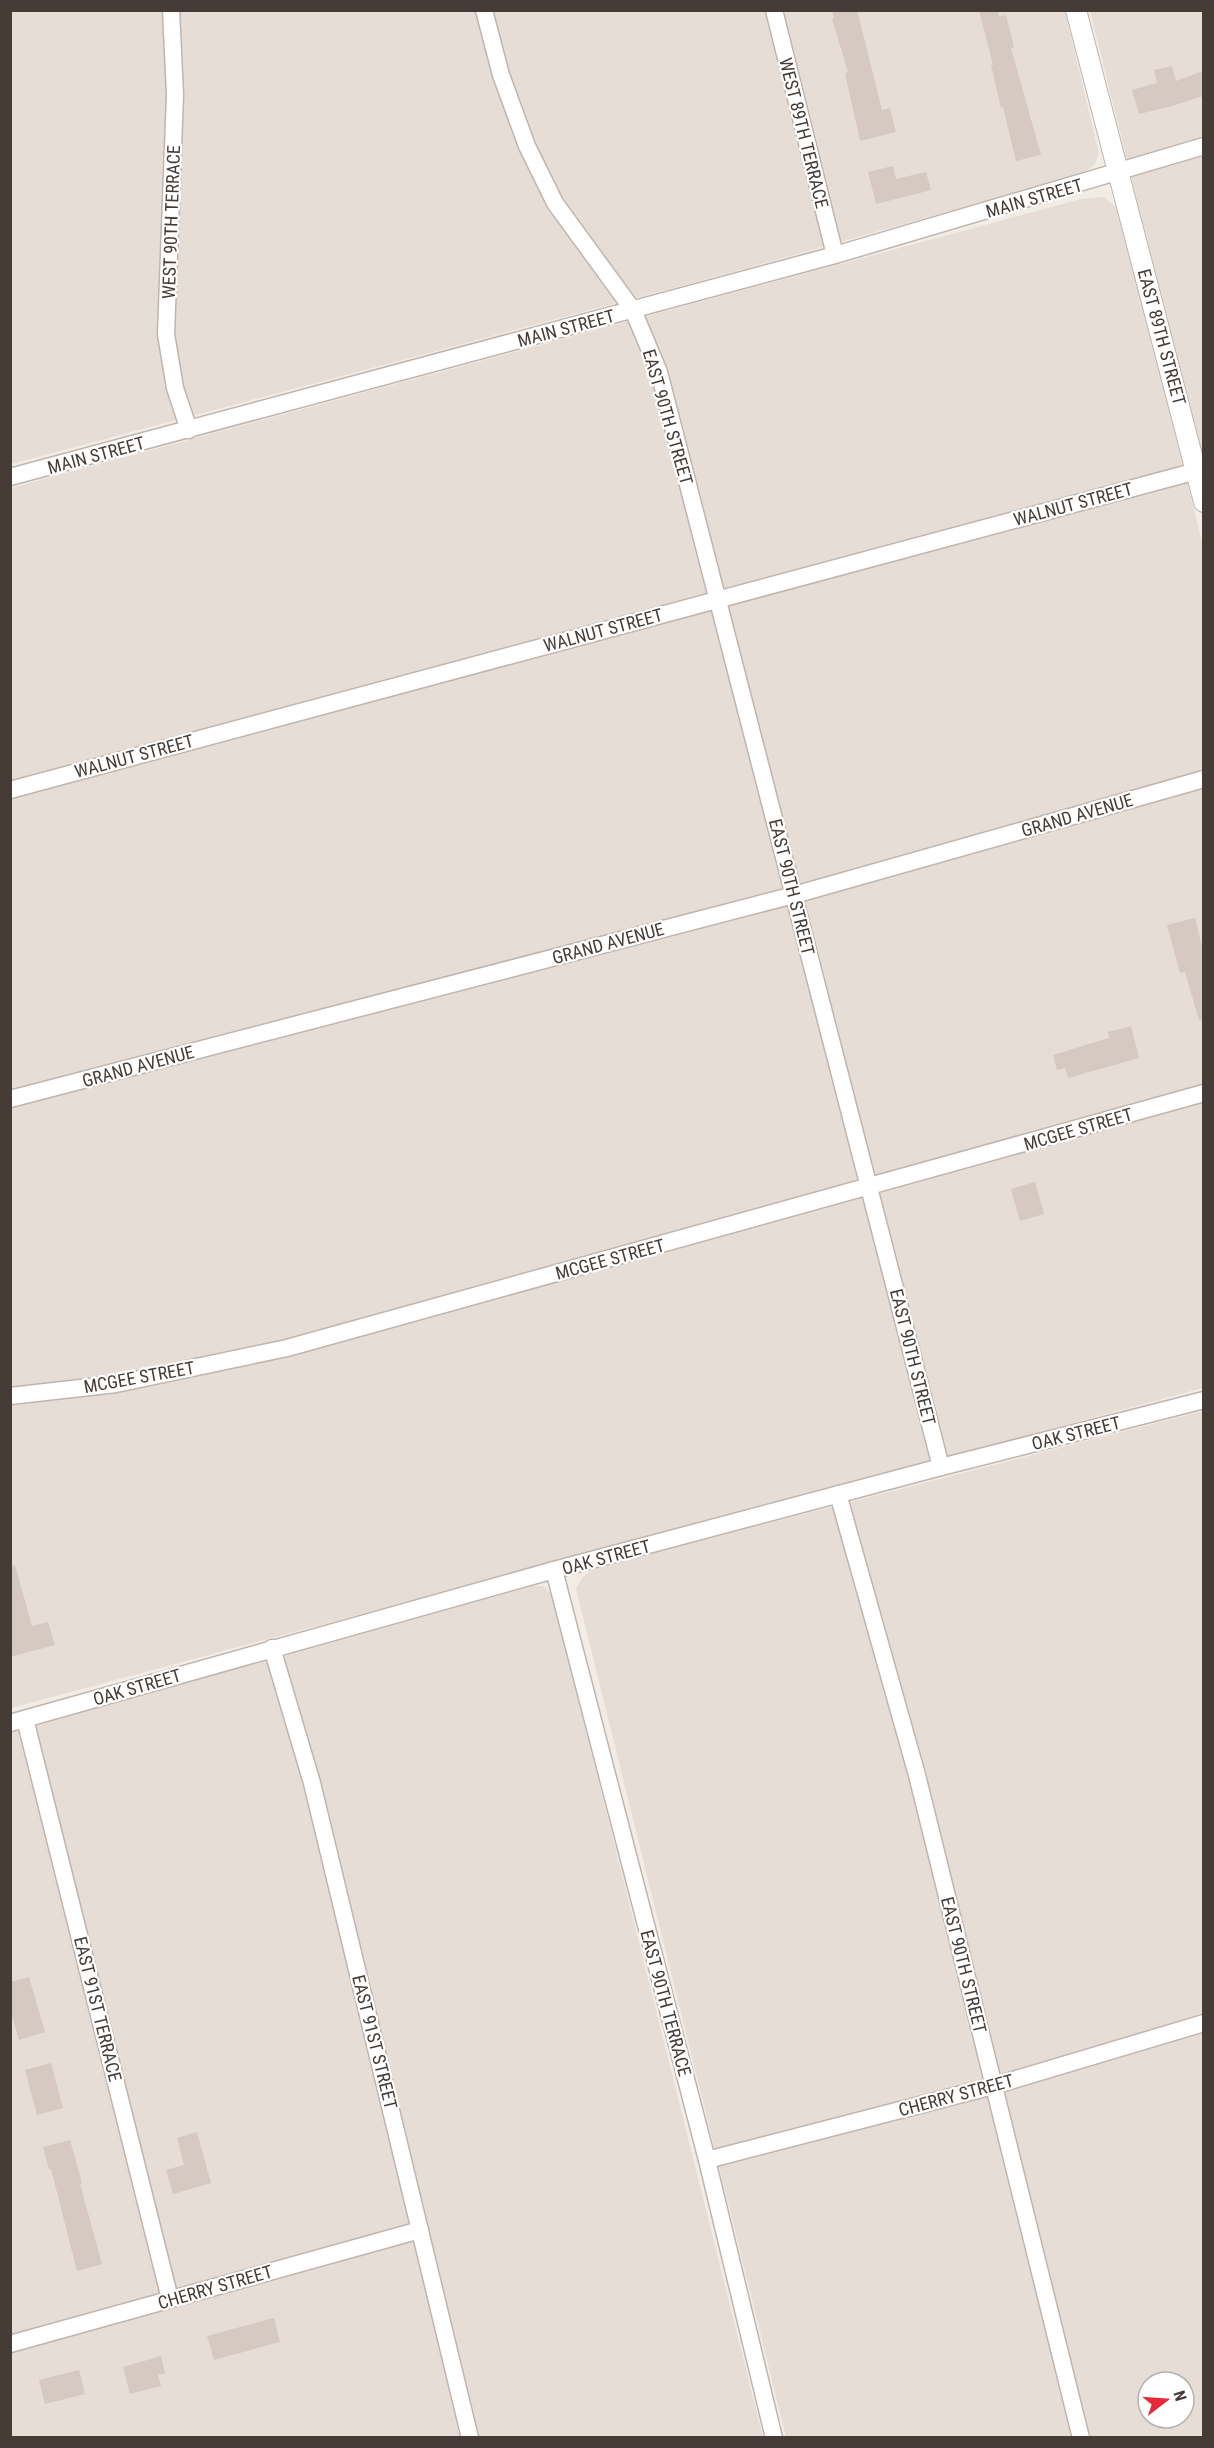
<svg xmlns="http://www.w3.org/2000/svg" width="1214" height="2448" viewBox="0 0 1214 2448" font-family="'Roboto Condensed',sans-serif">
	<rect width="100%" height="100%" fill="#f2ece7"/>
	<g fill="#e5ddd6" fill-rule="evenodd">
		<polygon points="11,11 1065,11 1099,154 1094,165 1083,173 954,210 733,272 11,464"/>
		<polygon points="1090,11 1203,11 1203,465"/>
		<polygon points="1103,197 1116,207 1123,223 1203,546 1203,1388 11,1708 11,488 1081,199"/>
		<path d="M1203 1411V2437H786L576 1589 583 1577 594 1568ZM1148 2382H1184V2418H1148Z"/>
		<polygon points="532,1586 544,1586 552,1596 763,2437 11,2438 11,1733"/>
	</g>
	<g fill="#d6c9c1">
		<polygon points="832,10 857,10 882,110 890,108 896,132 860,141 845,73 848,72 832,19 834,19"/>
		<polygon points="979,10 998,10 999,17 1006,15 1014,47 1011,48 1041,155 1016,161 1003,107 1001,108 991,65 993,65"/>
		<polygon points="1172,66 1176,81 1203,71 1203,96 1169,107 1139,114 1132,90 1157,83 1154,70"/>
		<polygon points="893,166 896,179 926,172 931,190 876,204 868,172"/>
		<polygon points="1195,918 1203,950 1203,1019 1199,1020 1185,972 1180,973 1167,925"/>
		<polygon points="1131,1026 1139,1058 1068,1078 1065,1068 1057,1070 1053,1055 1109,1038 1108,1032"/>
		<polygon points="1035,1182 1044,1214 1020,1221 1011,1189"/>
		<polygon points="15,1565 32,1626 48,1622 55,1645 10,1657 10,1566"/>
		<polygon points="29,1977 45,2032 19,2040 10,2010 10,1982"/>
		<polygon points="51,2063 63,2108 37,2115 25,2070"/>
		<polygon points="197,2132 211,2183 173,2194 166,2170 184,2165 177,2138"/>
		<polygon points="70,2140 82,2183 80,2184 102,2264 77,2271 51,2169 49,2169 43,2147"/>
		<polygon points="274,2318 280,2342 214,2360 207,2336"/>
		<polygon points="161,2356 165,2373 158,2375 161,2386 130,2394 123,2367"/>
		<polygon points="79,2370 85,2394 45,2404 39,2380"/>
	</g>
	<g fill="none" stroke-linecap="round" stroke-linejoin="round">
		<g stroke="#c0b5ae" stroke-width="19">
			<g id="minor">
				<polyline points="171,10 175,95 166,334 175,388 189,430"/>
				<polyline points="484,10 501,75 527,146 555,203 633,310 659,372 941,1467"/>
				<polyline points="774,10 835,255"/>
				<polyline points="10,477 835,255 1204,146"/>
				<polyline points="10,790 1204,469"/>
				<polyline points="10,1099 794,895 1204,779"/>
				<polyline points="10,1396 116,1384 287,1348 1204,1093"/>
				<polyline points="838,1494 917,1775 1081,2438"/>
				<polyline points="554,1570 707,2160 774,2438"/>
				<polyline points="272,1648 312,1783 470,2438"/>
				<polyline points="25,1719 170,2299"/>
				<polyline points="10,1723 554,1570 941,1467 1204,1400"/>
				<polyline points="707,2160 993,2086 1204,2023"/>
				<polyline points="10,2344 420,2230"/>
			</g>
		</g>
		<g stroke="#c0b5ae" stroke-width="22">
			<polyline id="tertiary" points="1076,10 1204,502"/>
		</g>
		<use href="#minor" stroke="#fff" stroke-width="16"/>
		<use href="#tertiary" stroke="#fff" stroke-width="20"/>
	</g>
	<g text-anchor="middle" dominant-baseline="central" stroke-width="4.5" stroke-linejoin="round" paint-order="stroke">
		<g font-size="18" fill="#453c37" stroke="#fff">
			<text transform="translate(804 133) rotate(76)">WEST 89TH TERRACE</text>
			<text transform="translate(1034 198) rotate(-16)">MAIN STREET</text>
			<text transform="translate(171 222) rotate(-88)">WEST 90TH TERRACE</text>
			<text transform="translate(566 328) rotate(-15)">MAIN STREET</text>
			<text transform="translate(1162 337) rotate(75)">EAST 89TH STREET</text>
			<text transform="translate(668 417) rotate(74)">EAST 90TH STREET</text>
			<text transform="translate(96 455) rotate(-15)">MAIN STREET</text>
			<text transform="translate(1073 504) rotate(-15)">WALNUT STREET</text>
			<text transform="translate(603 630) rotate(-15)">WALNUT STREET</text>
			<text transform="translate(134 756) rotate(-15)">WALNUT STREET</text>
			<text transform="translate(1077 815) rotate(-16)">GRAND AVENUE</text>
			<text transform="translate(792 887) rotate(76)">EAST 90TH STREET</text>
			<text transform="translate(608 943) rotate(-15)">GRAND AVENUE</text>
			<text transform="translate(138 1066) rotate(-15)">GRAND AVENUE</text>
			<text transform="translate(1078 1129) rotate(-16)">MCGEE STREET</text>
			<text transform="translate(610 1259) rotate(-15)">MCGEE STREET</text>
			<text transform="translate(913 1357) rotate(76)">EAST 90TH STREET</text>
			<text transform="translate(139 1377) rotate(-10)">MCGEE STREET</text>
			<text transform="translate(1076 1433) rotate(-14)">OAK STREET</text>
			<text transform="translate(606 1557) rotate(-15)">OAK STREET</text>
			<text transform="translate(137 1687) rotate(-16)">OAK STREET</text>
			<text transform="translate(964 1965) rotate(76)">EAST 90TH STREET</text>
			<text transform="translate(666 2003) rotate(75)">EAST 90TH TERRACE</text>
			<text transform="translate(98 2009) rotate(76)">EAST 91ST TERRACE</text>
			<text transform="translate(375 2042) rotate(76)">EAST 91ST STREET</text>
			<text transform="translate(956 2095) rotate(-15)">CHERRY STREET</text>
			<text transform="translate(215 2287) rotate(-16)">CHERRY STREET</text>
		</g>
	</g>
	<rect width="1214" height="2448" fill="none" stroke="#453c37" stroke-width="24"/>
	<g transform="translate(1166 2400) rotate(73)"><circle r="28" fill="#ffffff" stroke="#b5b1af" stroke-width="1.5"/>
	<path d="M0-4.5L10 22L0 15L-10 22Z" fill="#e62a38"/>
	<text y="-9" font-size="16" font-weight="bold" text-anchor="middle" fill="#453c37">N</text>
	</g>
</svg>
